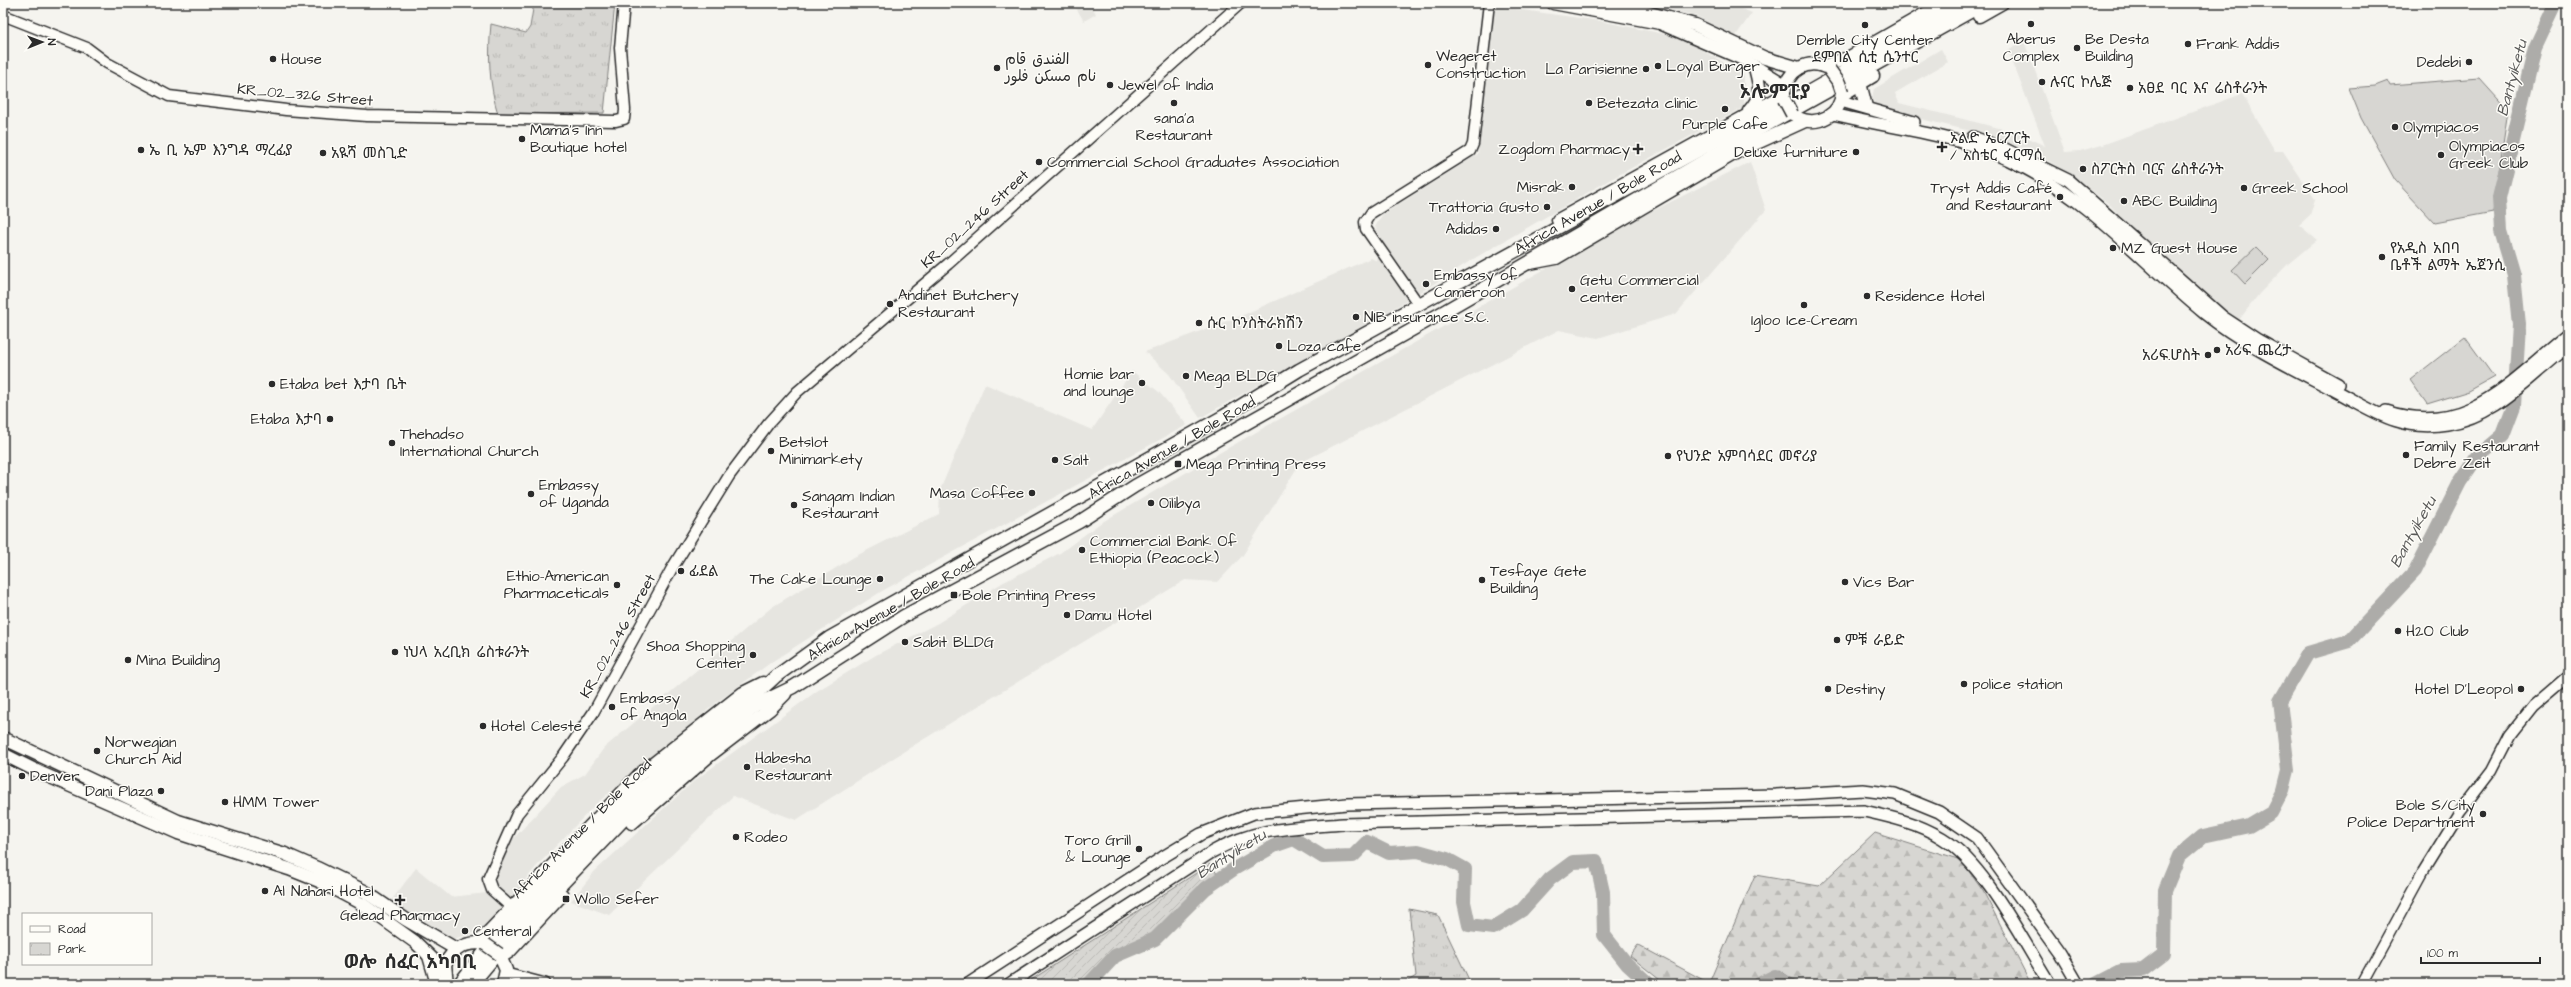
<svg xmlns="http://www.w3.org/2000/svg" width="2571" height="987" viewBox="0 0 2571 987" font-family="'Architects Daughter','Playpen Sans Arabic','Noto Sans Ethiopic',sans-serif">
	<defs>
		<pattern id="forest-firs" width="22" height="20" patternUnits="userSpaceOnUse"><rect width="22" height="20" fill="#d7d6d2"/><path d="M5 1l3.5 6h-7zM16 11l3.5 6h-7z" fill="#b9b8b4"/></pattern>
		<pattern id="park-tufts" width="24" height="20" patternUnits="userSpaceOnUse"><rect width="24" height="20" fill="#d7d6d2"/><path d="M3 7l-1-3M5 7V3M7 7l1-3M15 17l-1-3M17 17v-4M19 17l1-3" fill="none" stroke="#b9b8b4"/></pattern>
		<pattern id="garden-furrows" width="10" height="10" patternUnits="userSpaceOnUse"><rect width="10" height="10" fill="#d7d6d2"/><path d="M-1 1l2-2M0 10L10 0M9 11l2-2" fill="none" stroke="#b9b8b4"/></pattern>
	</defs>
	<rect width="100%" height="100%" fill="#f5f4ef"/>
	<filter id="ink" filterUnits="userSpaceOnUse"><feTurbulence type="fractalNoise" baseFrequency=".025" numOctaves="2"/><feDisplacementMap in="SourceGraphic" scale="8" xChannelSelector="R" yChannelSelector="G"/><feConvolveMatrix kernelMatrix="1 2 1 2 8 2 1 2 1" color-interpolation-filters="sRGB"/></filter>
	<g filter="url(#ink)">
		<g fill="#e6e5e0">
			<polygon points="1073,3 1090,3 1096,14 1084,21"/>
			<polygon points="1647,3 1727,3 1752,13 1735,37 1698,17"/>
			<polygon points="1495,6 1600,21 1679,37 1744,74 1744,107 1611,179 1475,258 1408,300 1200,418 1169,374 1145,352 1243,315 1371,258 1377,261 1380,237 1375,227 1382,215 1478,154"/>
			<polygon points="2024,41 2065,152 2080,151 2102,145 2242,94 2275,151 2283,151 2315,199 2310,215 2299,225 2317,240 2288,264 2259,294 2239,320 2185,281 2140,238 2110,205 2076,178 2052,163 2021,147 1991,136 1892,112 1875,105 1872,98 1874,89 1941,49 1948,62 1895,93 1899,103 2015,132 2045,146 2008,50"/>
			<polygon points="1750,162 1766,210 1676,314 1598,338 1559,330 1300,463 1243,555 1218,582 1185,580 911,747 796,820 733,796 609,915 571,901 595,871 694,781 817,691 876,655 938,623 1002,583 1060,553 1099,524 1221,452 1607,234"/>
			<polygon points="1132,371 1159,392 1187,425 882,591 773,661 717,702 596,804 536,867 483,930 446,941 391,901 416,868 451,897 487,893 505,848 561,787 585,774 604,748 772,607 854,557 939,514 940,490 985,384 1092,430"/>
		</g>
		<g fill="#d7d6d2" stroke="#81807e">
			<polygon points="2479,78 2508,110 2493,212 2435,223 2395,180 2361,118 2349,88 2375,86 2388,81 2390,85"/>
			<polygon points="2256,247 2269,260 2245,284 2232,270"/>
			<polygon points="2465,337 2494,377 2469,391 2427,404 2410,380"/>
		</g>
		<polygon fill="url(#forest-firs)" stroke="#81807e" points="1875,833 1961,860 1983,891 2031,984 1800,984 1779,970 1754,984 1665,984 1630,956 1638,945 1709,983 1755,875 1819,886"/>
		<g fill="url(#park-tufts)" stroke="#81807e">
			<path d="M534 3H615L604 113 498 114C489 85 488 54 491 24L526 33 530 27Z"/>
			<polygon points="1409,909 1438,915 1471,984 1403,984 1416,976"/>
		</g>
		<polygon fill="url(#garden-furrows)" stroke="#81807e" points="1210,864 1218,875 1153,935 1112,952 1088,984 1025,984"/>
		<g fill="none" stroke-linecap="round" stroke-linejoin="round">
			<g stroke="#adaca9" stroke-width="14">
				<polyline points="1089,984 1115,956 1155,939 1205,889 1234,869 1274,846 1294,839 1323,857 1353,856 1367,842 1389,853 1418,851 1447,859 1465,869 1464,902 1469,925 1493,928 1522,910 1550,879 1573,862 1596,861 1603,892 1604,935 1627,964 1649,984"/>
				<polyline points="1759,984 1775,976 1788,984"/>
				<polyline points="2096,984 2121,971 2143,970 2164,954 2165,890 2179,856 2203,836 2249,826 2271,813 2283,790 2288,770 2280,701 2308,653 2349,641 2415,571 2460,482 2477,457 2503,435 2514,406 2519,325 2514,275 2501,231 2499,198 2535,48 2556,3"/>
			</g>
			<g stroke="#2b2b2b" stroke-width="13">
				<g id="tertiary">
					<polyline points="3,15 87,48 107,63 169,96 286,110 367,116 616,121 624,119 625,110 620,48 624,3"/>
					<polyline points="1419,305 1366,229 1365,222 1371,213 1470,151 1473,144 1489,3"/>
					<polyline points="511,907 492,890 488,879 517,814 563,757 593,713 671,570 729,476 769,423 797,392 948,264 1241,3"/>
					<polyline points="2362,984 2423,872 2460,812 2492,770 2510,735 2533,706 2568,676"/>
				</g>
			</g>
			<g stroke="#2b2b2b" stroke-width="14">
				<g id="secondary">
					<polyline points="1841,101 1914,122"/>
					<path d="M1833 114C1902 131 1960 133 2025 168 2096 206 2143 263 2204 313 2243 344 2288 366 2332 389 2372 410 2399 432 2447 424 2486 418 2512 394 2541 369 2550 362 2558 353 2568 348"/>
					<polyline points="1973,137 2005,149 2068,180 2223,317 2258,340 2338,384"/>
					<path d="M2386 411C2467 438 2511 380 2568 335"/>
					<polyline points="506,974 545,984"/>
					<polyline points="968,984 1163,857 1201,834 1254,813 1347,804 1776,795 1863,790 1895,794 1939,812 1977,838 2060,953 2078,984"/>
					<path d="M1009 984 1212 852C1256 827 1294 828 1343 824L1864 811C1891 817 1918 823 1942 838 1985 864 2022 940 2050 984"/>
				</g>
			</g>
			<g stroke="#2b2b2b" stroke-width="15">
				<g id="primary">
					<polyline points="1553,3 1660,23 1743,59 1785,85"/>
					<polyline points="1612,3 1695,25 1765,58 1799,68"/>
					<polyline points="1979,16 2002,3"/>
					<polyline points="1824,66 1848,58 1944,3"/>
					<polyline points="1860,83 1866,107"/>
					<path d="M1784 93C1787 70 1808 57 1829 69"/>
					<polyline points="1842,95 1873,76"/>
					<path d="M1749 111C1763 95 1760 87 1755 68"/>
					<path d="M1798 118C1818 127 1841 115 1842 92"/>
					<polyline points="1558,220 1784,95"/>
					<polyline points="1530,263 1556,258 1737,152 1805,121"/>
					<polyline points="3,738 178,821 285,854 317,868 364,891 405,919 456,949"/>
					<polyline points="3,754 41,773 178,833 289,869 319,881 362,904 415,942 445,971"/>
					<polyline points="632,823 710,755 770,709 785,694"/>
					<polyline points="478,943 639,775 743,693 763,683"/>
					<polyline points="499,954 506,970 503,984"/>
					<polyline points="429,956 437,984"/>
					<polyline points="501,957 509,952 562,895"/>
					<path d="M447 984 445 964C454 948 466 941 485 944"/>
					<polyline points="459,984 490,945 633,796 698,739 748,702 775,677 829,638 1224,416 1299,370 1714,142 1773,112 1965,3"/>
					<polyline points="472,984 512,936 629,814 653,791 756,705 793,687 904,616 1079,522 1135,486 1431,319 1740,140 1986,3"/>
				</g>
			</g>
			<use href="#tertiary" stroke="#fdfcf7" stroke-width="10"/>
			<use href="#secondary" stroke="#fdfcf7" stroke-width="11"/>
			<use href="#primary" stroke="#fdfcf7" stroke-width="12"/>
			<g stroke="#2b2b2b" stroke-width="15" stroke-linecap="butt">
				<g id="primary-bridge">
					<polyline points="1829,69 1839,83 1842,92"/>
					<polyline points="1784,99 1792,114"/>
					<polyline points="485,944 499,954"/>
				</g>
			</g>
			<use href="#primary-bridge" stroke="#fdfcf7" stroke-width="12"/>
		</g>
	</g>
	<g fill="#2b2b2b" stroke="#fdfcf7" stroke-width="1.5">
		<circle cx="2031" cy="24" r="4"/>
		<circle cx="1865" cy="25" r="4"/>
		<circle cx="2188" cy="44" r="4"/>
		<circle cx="2077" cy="48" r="4"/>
		<circle cx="273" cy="59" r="4"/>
		<circle cx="2469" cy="62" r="4"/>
		<circle cx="1428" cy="65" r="4"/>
		<circle cx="1658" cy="66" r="4"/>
		<circle cx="997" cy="68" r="4"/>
		<circle cx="1646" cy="69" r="4"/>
		<circle cx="2042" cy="82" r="4"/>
		<circle cx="1110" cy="85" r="4"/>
		<circle cx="2130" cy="88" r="4"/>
		<circle cx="1174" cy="103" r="4"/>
		<circle cx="1589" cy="103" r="4"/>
		<circle cx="1725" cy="109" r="4"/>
		<circle cx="2395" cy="127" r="4"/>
		<circle cx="522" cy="139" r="4"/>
		<path d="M1940 141h4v4h4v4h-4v4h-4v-4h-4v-4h4z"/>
		<path d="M1636 143h4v4h4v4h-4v4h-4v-4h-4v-4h4z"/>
		<circle cx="141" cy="150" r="4"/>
		<circle cx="1856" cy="152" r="4"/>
		<circle cx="323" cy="153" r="4"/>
		<circle cx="2441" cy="155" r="4"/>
		<circle cx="1039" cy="162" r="4"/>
		<circle cx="2083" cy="169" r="4"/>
		<circle cx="1572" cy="187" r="4"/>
		<circle cx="2244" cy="188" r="4"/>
		<circle cx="2060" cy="197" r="4"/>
		<circle cx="2124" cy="201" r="4"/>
		<circle cx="1547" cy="207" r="4"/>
		<circle cx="1496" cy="229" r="4"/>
		<circle cx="2113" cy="248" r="4"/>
		<circle cx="2382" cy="257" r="4"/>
		<circle cx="1426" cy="284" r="4"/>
		<circle cx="1572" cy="289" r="4"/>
		<circle cx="1867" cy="296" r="4"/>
		<circle cx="890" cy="304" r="4"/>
		<circle cx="1804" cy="305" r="4"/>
		<circle cx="1356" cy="317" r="4"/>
		<circle cx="1199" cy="323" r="4"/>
		<circle cx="1279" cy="346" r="4"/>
		<circle cx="2217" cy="350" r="4"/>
		<circle cx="2208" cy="355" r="4"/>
		<circle cx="1186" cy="376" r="4"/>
		<circle cx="1142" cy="383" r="4"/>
		<circle cx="272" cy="384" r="4"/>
		<circle cx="330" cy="419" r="4"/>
		<circle cx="392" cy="443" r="4"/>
		<circle cx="771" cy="451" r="4"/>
		<circle cx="2406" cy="455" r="4"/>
		<circle cx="1668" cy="456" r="4"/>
		<circle cx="1055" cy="460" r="4"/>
		<rect x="1174" y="460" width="8" height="8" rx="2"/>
		<circle cx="1032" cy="493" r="4"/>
		<circle cx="531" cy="494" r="4"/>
		<circle cx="1151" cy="503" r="4"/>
		<circle cx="794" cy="505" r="4"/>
		<circle cx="1082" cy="550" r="4"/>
		<circle cx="681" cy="571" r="4"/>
		<circle cx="880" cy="579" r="4"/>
		<circle cx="1482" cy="580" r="4"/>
		<circle cx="1845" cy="582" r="4"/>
		<circle cx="617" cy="585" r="4"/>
		<rect x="950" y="591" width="8" height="8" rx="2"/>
		<circle cx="1067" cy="615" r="4"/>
		<circle cx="2398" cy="631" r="4"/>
		<circle cx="1837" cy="640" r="4"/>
		<circle cx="905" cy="642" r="4"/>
		<circle cx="395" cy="652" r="4"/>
		<circle cx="753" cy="655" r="4"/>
		<circle cx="128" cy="660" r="4"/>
		<circle cx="1964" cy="684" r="4"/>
		<circle cx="1828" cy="689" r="4"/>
		<circle cx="2521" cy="689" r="4"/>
		<circle cx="612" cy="707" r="4"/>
		<circle cx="483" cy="726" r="4"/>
		<circle cx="97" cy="751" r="4"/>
		<circle cx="747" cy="767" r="4"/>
		<circle cx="22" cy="776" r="4"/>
		<circle cx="161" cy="791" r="4"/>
		<circle cx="225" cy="802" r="4"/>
		<circle cx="2483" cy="814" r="4"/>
		<circle cx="736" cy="837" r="4"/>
		<circle cx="1139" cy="849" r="4"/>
		<circle cx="265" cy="891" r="4"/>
		<rect x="562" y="895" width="8" height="8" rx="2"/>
		<path d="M398 894h4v4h4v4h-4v4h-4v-4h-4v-4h4z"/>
		<circle cx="465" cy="931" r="4"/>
	</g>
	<g text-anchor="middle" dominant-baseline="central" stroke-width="3" stroke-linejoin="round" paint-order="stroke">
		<g font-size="15" fill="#2b2b2b" stroke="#fdfcf7" text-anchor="start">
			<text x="2031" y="39" text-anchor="middle">Aberus<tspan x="2031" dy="17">Complex</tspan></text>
			<text x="2085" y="39">Be Desta<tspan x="2085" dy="17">Building</tspan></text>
			<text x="1865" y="40" text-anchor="middle">Demble City Center<tspan x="1865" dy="17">ደምበል ሲቲ ሴንተር</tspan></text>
			<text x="2196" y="44">Frank Addis</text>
			<text x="1436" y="56">Wegeret<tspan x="1436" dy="17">Construction</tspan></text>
			<text x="281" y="59">House</text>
			<text x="1005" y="59">الفندق قام<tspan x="1005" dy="17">نام مسكن فلور</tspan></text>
			<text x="2461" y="62" text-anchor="end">Dedebi</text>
			<text x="1666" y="66">Loyal Burger</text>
			<text x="1638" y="69" text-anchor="end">La Parisienne</text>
			<text x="2050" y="82">ሉናር ኮሌጅ</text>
			<text x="1118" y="85">Jewel of India</text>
			<text x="2138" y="88">አፀደ ባር እና ሬስቶራንት</text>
			<text x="1597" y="103">Betezata clinic</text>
			<text x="1174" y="118" text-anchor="middle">sana'a<tspan x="1174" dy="17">Restaurant</tspan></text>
			<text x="1725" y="124" text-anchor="middle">Purple Cafe</text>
			<text x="2403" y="127">Olympiacos</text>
			<text x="530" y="130">Mama's Inn<tspan x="530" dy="17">Boutique hotel</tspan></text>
			<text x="1950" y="138">ኦልድ ኤርፖርት<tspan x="1950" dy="17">/ አስቴር ፋርማሲ</tspan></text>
			<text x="2449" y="146">Olympiacos<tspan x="2449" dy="17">Greek Club</tspan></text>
			<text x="1630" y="149" text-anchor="end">Zogdom Pharmacy</text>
			<text x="149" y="150">ኤ ቢ ኤም እንግዳ ማረፊያ</text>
			<text x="1848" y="152" text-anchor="end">Deluxe furniture</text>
			<text x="331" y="153">አዪሻ መስጊድ</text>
			<text x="1047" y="162">Commercial School Graduates Association</text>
			<text x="2091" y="169">ስፖርትስ ባርና ሬስቶራንት</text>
			<text x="1564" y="187" text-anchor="end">Misrak</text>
			<text x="2052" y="188" text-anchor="end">Tryst Addis Café<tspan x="2052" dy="17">and Restaurant</tspan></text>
			<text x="2252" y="188">Greek School</text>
			<text x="2132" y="201">ABC Building</text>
			<text x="1539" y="207" text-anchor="end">Trattoria Gusto</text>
			<text x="1488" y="229" text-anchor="end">Adidas</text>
			<text x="2121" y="248">MZ Guest House</text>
			<text x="2390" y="248">የአዲስ አበባ<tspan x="2390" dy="17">ቤቶች ልማት ኤጀንሲ</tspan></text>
			<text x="1434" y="275">Embassy of<tspan x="1434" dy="17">Cameroon</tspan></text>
			<text x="1580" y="280">Getu Commercial<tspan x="1580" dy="17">center</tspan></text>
			<text x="898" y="295">Andinet Butchery<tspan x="898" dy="17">Restaurant</tspan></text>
			<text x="1875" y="296">Residence Hotel</text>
			<text x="1364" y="317">NIB insurance S.C.</text>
			<text x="1804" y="320" text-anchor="middle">Igloo Ice-Cream</text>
			<text x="1207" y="323">ሱር ኮንስትራክሽን</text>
			<text x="1287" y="346">Loza cafe</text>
			<text x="2225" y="350">አሪፍ ጨረታ</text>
			<text x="2200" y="355" text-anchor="end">አሪፍ.ሆስት</text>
			<text x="1134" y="374" text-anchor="end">Homie bar<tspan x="1134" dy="17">and lounge</tspan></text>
			<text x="1194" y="376">Mega BLDG</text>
			<text x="280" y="384">Etaba bet እታባ ቤት</text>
			<text x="322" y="419" text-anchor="end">Etaba እታባ</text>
			<text x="400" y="434">Thehadso<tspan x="400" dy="17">International Church</tspan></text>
			<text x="779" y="442">Betslot<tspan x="779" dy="17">Minimarkety</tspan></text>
			<text x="2414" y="446">Family Restaurant<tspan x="2414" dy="17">Debre Zeit</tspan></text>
			<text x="1676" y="456">የህንድ አምባሳደር መኖሪያ</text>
			<text x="1063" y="460">Salt</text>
			<text x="1186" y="464">Mega Printing Press</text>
			<text x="539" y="485">Embassy<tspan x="539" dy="17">of Uganda</tspan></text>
			<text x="1024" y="493" text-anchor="end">Masa Coffee</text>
			<text x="802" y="496">Sangam Indian<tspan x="802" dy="17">Restaurant</tspan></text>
			<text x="1159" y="503">Oilibya</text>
			<text x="1090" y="541">Commercial Bank Of<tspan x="1090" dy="17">Ethiopia (Peacock)</tspan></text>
			<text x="689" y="571">ፊደል</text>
			<text x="1490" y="571">Tesfaye Gete<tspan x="1490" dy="17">Building</tspan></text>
			<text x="609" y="576" text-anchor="end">Ethio-American<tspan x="609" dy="17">Pharmaceticals</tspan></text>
			<text x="872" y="579" text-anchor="end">The Cake Lounge</text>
			<text x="1853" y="582">Vics Bar</text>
			<text x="962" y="595">Bole Printing Press</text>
			<text x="1075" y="615">Damu Hotel</text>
			<text x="2406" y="631">H2O Club</text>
			<text x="1845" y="640">ምቹ ራይድ</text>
			<text x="913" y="642">Sabit BLDG</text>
			<text x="745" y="646" text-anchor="end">Shoa Shopping<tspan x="745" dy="17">Center</tspan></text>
			<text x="403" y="652">ነህላ አረቢክ ሬስቱራንት</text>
			<text x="136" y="660">Mina Building</text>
			<text x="1972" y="684">police station</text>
			<text x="1836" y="689">Destiny</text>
			<text x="2513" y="689" text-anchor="end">Hotel D'Leopol</text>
			<text x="620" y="698">Embassy<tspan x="620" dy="17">of Angola</tspan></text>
			<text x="491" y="726">Hotel Celeste</text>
			<text x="105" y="742">Norwegian<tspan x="105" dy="17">Church Aid</tspan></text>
			<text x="755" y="758">Habesha<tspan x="755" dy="17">Restaurant</tspan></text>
			<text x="30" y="776">Denver</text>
			<text x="153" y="791" text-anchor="end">Dani Plaza</text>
			<text x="233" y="802">HMM Tower</text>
			<text x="2475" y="805" text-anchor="end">Bole S/City<tspan x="2475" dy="17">Police Department</tspan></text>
			<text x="744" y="837">Rodeo</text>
			<text x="1131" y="840" text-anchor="end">Toro Grill<tspan x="1131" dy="17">&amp; Lounge</tspan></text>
			<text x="273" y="891">Al Nahari Hotel</text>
			<text x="574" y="899">Wollo Sefer</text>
			<text x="400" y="915" text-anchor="middle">Gelead Pharmacy</text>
			<text x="473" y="931">Centeral</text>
		</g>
		<g font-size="15" fill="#2b2b2b" stroke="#fdfcf7">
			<text transform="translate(305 95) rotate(5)">KR_02_326 Street</text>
			<text transform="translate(1598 203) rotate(-30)">Africa Avenue / Bole Road</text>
			<text transform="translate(975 219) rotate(-42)">KR_02_246 Street</text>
			<text transform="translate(1172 448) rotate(-30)">Africa Avenue / Bole Road</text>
			<text transform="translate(891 609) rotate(-30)">Africa Avenue / Bole Road</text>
			<text transform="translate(618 636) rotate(-61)">KR_02_246 Street</text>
			<text transform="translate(582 829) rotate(-45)">Africa Avenue / Bole Road</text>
		</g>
		<g font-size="16" font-style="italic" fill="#585857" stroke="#fdfcf7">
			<text transform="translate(2512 78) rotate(-75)">Bantyiketu</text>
			<text transform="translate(2413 532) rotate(-61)">Bantyiketu</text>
			<text transform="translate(1231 854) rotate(-32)">Bantyiketu</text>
		</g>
		<g font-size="19" font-weight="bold" fill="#2b2b2b" stroke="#fdfcf7">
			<text x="1775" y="92">ኦሎምፒያ</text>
			<text x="410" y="962">ወሎ ሰፈር አካባቢ</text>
		</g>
	</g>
	<rect width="2571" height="987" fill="none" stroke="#fdfcf7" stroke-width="16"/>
	<rect x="8" y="8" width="2555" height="971" fill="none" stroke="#2b2b2b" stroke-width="1.5" filter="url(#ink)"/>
	<rect x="22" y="913" width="130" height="52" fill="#fdfcf7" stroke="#a9a8a5"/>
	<rect x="30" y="926" width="20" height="6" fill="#fdfcf7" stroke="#a9a8a5"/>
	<text x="58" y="933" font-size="12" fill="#2b2b2b">Road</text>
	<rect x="30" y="943" width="20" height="12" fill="url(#park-tufts)" stroke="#a9a8a5"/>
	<text x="58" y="953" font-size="12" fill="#2b2b2b">Park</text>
	<g transform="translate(42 42) rotate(89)" stroke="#fdfcf7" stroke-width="3" paint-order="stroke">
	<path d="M0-3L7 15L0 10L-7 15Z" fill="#2b2b2b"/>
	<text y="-6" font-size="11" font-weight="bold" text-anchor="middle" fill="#2b2b2b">N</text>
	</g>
	<path d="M2421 957v6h119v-6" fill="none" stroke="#2b2b2b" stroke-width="2"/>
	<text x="2427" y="957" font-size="12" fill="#2b2b2b" stroke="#fdfcf7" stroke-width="3" paint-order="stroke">100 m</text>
</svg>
